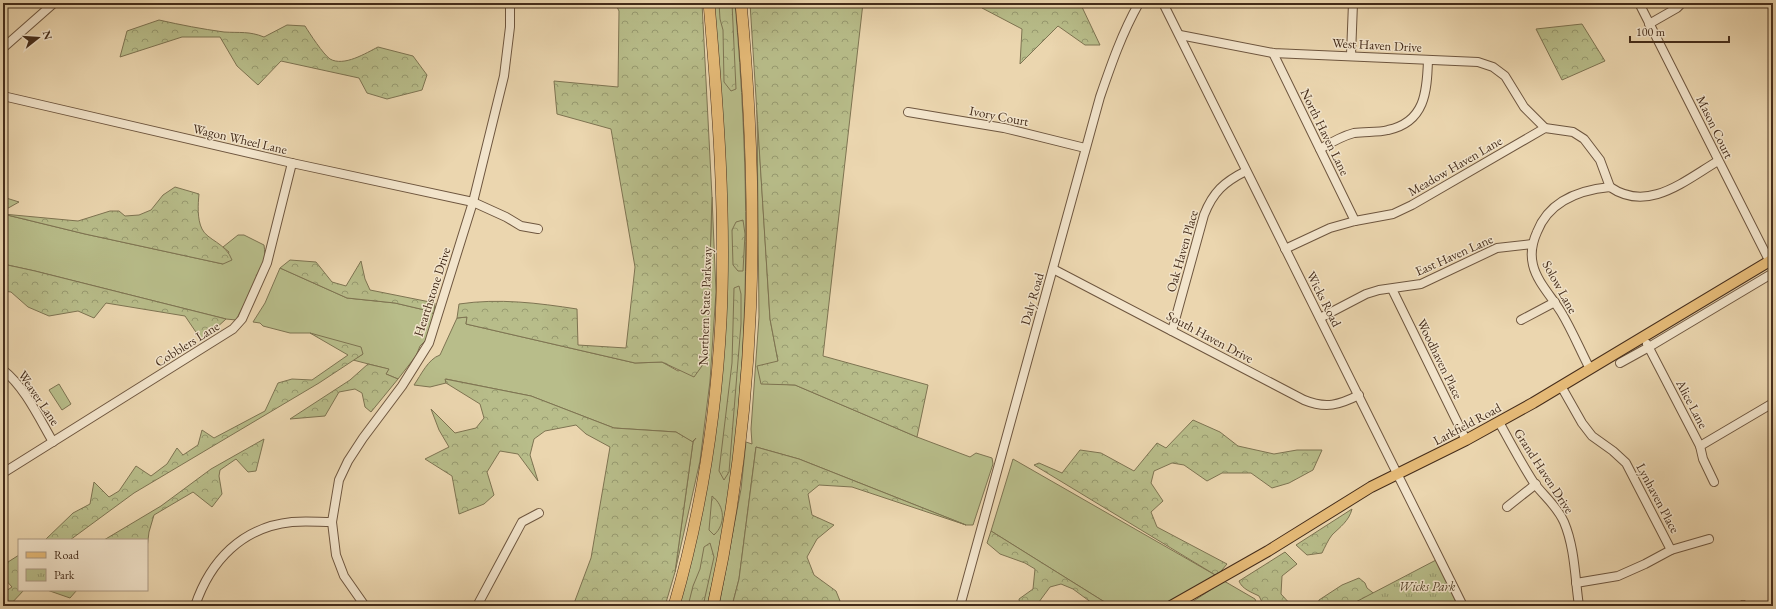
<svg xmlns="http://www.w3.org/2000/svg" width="1776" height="609" viewBox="0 0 1776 609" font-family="'EB Garamond',serif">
	<defs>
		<pattern id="forest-crowns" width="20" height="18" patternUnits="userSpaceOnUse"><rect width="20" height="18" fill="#b8bd8a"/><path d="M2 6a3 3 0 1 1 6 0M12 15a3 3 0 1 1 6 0" fill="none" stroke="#979a70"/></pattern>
		<pattern id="park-tufts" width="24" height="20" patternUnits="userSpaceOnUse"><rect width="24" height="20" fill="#b8bd8a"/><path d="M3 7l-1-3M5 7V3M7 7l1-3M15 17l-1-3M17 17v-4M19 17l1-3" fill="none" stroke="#979a70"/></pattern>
	</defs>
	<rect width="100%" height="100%" fill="#ebd6af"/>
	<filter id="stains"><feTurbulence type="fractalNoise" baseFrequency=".005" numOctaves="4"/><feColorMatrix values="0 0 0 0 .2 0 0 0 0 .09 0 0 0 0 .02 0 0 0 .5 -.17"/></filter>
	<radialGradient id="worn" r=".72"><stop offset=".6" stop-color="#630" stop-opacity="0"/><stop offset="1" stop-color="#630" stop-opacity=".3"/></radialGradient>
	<g fill="#b8bd8a" stroke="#7e7452">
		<path d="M712 3H735C749 162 751 321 731 480 726 523 717 564 707 606H675L721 366Z"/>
		<polygon points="757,110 770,319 778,361 761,383 795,385 917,437 970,457 976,453 992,458 993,464 973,525 966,525 799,459 756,447 739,579 732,606 719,606 741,489 746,442 752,444 751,429 759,317"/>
		<path d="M712 197 716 292 710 381 700 461 675 572 693 442 696 438 692 442 676 432 614 428 531 396 446 379V383L430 387 414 385C421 375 428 359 440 355L457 318 467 317 466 324 635 363 662 362 678 371 707 359Z"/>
		<path d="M3 214 85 234 223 264 229 252 223 247 238 235H244L264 245C266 258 264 265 256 276L258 277 236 320 226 319 35 271 3 264Z"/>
		<polygon points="280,268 347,298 395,303 429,311 434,314 426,340 420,346 416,356 398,379 386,374 388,369 353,360 363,354 310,333 290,333 263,326 260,323 253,322 265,303"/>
		<polygon points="59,384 71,404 62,410 49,390"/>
		<polygon points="1013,459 1217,576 1166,606 1111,606 991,531"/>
		<polygon points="1224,581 1255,599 1258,606 1186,606"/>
	</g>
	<g fill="url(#forest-crowns)" stroke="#7e7452">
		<path d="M615 3H702L712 197 707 359 694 377 662 362 635 363 466 324 467 317 457 318 459 304C499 298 538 303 577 309L578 345 626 348 635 267 611 129 557 114 554 81 618 87 619 11Z"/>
		<polygon points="719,3 732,3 736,89 731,91 724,82 723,30 720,19"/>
		<polygon points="750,3 863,3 823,356 928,385 917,437 795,385 761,384 757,366 778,361 770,319"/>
		<polygon points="984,3 1076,3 1082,7 1100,45 1085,45 1058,26 1020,64 1022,29 982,8"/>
		<path d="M159 20C181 25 202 29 224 32 240 33 249 31 264 37L287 25 305 26C310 34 323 54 330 59 344 67 366 53 378 47L413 56 427 75 422 90 387 99 367 93 359 78 281 61 258 85 237 66 220 37H182L120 57 127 31Z"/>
		<polygon points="1582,24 1605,61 1562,80 1536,29"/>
		<path d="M175 187 199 194C198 204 197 219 202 229 207 240 226 243 232 260L223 264 85 234 3 214 78 221 110 211H119L125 216 139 215 151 210 163 195Z"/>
		<polygon points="3,197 19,202 3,211"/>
		<polygon points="743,220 745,234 743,271 738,271 733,265 732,230 736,222"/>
		<polygon points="290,260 316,262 332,282 346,286 361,261 365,279 370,290 435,303 434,314 429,311 395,303 347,298 280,268"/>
		<polygon points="3,264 35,271 226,319 202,341 185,316 106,303 94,318 78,311 49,316 28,307 11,292 3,291"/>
		<polygon points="739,286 741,294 741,324 729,472 724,480 719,471 732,363 734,288"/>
		<polygon points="310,333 361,347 363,354 319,383 134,493 70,540 45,540 73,513 90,504 94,482 109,497 119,491 136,466 151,476 167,464 177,448 183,455 198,445 202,430 214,438 265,411 278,383 292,379 312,380 348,355"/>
		<polygon points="368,364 389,369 386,374 398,379 371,412 365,407 362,393 355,389 339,392 325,416 290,419 350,380"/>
		<polygon points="445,379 531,396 614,428 676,432 693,442 675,572 665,606 573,606 591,558 610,447 586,434 576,425 545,431 534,439 530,455 538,481 518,454 500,451 487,472 494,495 484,504 459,514 452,476 425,459 449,447 439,430 431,409 455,433 476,428 484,418 480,404 446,383"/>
		<polygon points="1193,420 1220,432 1238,446 1274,454 1297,450 1322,450 1313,470 1289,483 1272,488 1251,473 1222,473 1207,481 1184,465 1172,463 1154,471 1151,483 1163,501 1151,512 1157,527 1227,564 1217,576 1034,465 1039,463 1062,473 1080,450 1101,453 1134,471 1157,443 1166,448"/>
		<polygon points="264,439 256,471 248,472 236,459 220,470 219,476 222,494 212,507 193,492 154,515 149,532 147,548 147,540 104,540 161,506 211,469"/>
		<polygon points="756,447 799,459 966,525 852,487 819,485 808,494 812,515 834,525 817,539 807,557 814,575 836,591 842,606 732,606 739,579"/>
		<path d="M712 496C725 506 726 524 714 535L709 530Z"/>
		<path d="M1352 509C1349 521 1340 527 1332 535 1328 540 1325 547 1322 553L1307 555 1296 545Z"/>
		<polygon points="991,531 1111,606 1096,606 1073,589 1061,584 1050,587 1036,606 1020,606 1019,599 1033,589 1035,569 1025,563 1000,554 987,543"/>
		<polygon points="710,543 714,557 703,606 688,606 693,586 700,569 704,547"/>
		<path d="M1285 552 1297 564 1282 576 1281 594 1292 606H1264L1259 596C1251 592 1242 589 1239 581Z"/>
		<polygon points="19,555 19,590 24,590 9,606 3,606 3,593 12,587 3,577 8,562"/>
		<polygon points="1359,578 1365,583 1367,588 1377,596 1358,606 1318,606 1319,600 1342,585"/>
		<polygon points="47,590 77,590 70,598"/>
	</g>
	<polygon fill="url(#park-tufts)" stroke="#7e7452" points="1436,560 1458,606 1348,606"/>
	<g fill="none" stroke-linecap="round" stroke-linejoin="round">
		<g stroke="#6e563f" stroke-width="10">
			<g id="minor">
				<polyline points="1163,3 1463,606"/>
				<polyline points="1639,3 1773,268"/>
				<polyline points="1649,24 1677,8 1682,3"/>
				<polyline points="1180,35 1273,53 1478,62 1493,67 1505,76 1524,107 1545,128"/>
				<polyline points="3,48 54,3"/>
				<polyline points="1273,53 1355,221"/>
				<polyline points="1351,55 1353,3"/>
				<polyline points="3,96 292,163 473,202 506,217 521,226 538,229"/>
				<polyline points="908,112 1004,128 1085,148"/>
				<path d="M1320 149C1330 143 1342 136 1354 133 1365 131 1377 133 1388 130 1425 122 1427 92 1428 60"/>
				<polyline points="1285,249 1330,228 1355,221 1393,214 1412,205 1545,128 1573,132 1584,139 1600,160 1610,187"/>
				<path d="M1053 269 1304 400C1326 409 1339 405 1359 395"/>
				<polyline points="1392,289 1466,440"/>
				<polyline points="1320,318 1366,294 1379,290 1421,284 1497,248 1532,244"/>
				<polyline points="1521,320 1555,302"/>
				<path d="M1172 331 1204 215C1213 192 1224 182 1246 171"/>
				<polyline points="1647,344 1700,446 1703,459 1714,482"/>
				<polyline points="1620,363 1649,347 1773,273"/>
				<path d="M1590 369C1580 350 1572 330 1561 312 1552 297 1537 282 1533 265 1530 253 1532 243 1537 232 1549 201 1579 190 1610 187 1648 213 1684 181 1718 161"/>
				<path d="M3 370C24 386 39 418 53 442"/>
				<polyline points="1561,386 1582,423 1592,436 1613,451 1626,463 1671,550"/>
				<path d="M1499 422C1510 442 1521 463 1534 483 1544 496 1557 506 1564 522 1575 548 1575 579 1579 606"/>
				<polyline points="1700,446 1773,403"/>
				<polyline points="3,473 233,329 242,319 267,263 292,163"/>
				<polyline points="1507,507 1536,484"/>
				<polyline points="1576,583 1618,576 1645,564 1671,550 1709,539"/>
				<path d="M195 606C210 561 242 527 292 522 305 521 319 522 332 522"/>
				<polyline points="365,606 344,576 336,555 332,522 339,480 348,461 363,438 402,386 429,343 473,202 504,76 510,27 510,3"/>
				<polyline points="477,606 522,522 539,513"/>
				<path d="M960 606 1100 97C1111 65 1122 33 1139 3"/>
				<polyline points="1742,606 1743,605"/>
			</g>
		</g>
		<g stroke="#442c1a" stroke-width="12">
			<polyline id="major" points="1171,606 1268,551 1371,487 1466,440 1533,403 1773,259"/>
		</g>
		<g stroke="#442c1a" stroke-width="12">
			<g id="highway">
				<path d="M674 606C701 513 716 417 721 320 726 215 718 108 709 3"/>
				<path d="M713 606C757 405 760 207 741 3"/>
			</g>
		</g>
		<use href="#minor" stroke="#f2e4cb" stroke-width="8"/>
		<use href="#major" stroke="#e6bb78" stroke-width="10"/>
		<use href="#highway" stroke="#e6bb78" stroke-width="11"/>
	</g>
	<g text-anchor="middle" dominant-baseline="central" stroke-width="3" stroke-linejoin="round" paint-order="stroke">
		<g font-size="13" fill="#442c1a" stroke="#f2e4cb">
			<text transform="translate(1377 45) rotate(3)">West Haven Drive</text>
			<text transform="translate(999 116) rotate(11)">Ivory Court</text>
			<text transform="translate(1715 127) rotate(64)">Mason Court</text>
			<text transform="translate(1325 132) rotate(64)">North Haven Lane</text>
			<text transform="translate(240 139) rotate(13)">Wagon Wheel Lane</text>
			<text transform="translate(1455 166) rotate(-30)">Meadow Haven Lane</text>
			<text transform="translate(1182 251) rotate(-74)">Oak Haven Place</text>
			<text transform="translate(1454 255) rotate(-24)">East Haven Lane</text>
			<text transform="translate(1560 287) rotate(61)">Solow Lane</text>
			<text transform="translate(432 292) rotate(-72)">Hearthstone Drive</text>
			<text transform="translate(1032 299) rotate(-74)">Daly Road</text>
			<text transform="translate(1324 299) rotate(63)">Wicks Road</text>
			<text transform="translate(705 306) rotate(-88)">Northern State Parkway</text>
			<text transform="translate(1210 337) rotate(28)">South Haven Drive</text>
			<text transform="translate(187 344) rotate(-32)">Cobblers Lane</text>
			<text transform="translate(1440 359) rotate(64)">Woodhaven Place</text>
			<text transform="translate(39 398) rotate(56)">Weaver Lane</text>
			<text transform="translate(1692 404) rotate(62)">Alice Lane</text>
			<text transform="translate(1467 424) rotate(-28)">Larkfield Road</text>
			<text transform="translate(1544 471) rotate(57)">Grand Haven Drive</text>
			<text transform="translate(1658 498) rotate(62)">Lynhaven Place</text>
		</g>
		<g font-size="13" font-style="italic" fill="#5b4930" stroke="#f2e4cb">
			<text x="1427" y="586">Wicks Park</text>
		</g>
	</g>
	<rect width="1776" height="609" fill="none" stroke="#ebd6af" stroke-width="16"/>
	<rect x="4" y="4" width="1768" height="601" fill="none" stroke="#442c1a" stroke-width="2"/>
	<rect x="8" y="8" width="1760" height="593" fill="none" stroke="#442c1a"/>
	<rect x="18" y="539" width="130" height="52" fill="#f2e4cb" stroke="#ac9a84"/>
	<rect x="26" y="552" width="20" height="6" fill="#e6bb78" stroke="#ac9a84"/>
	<text x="54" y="559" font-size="12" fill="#442c1a">Road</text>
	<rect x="26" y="569" width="20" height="12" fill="url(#park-tufts)" stroke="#ac9a84"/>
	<text x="54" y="579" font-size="12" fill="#442c1a">Park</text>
	<g transform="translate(38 38) rotate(73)" stroke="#f2e4cb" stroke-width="3" paint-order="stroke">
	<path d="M0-3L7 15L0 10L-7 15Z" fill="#442c1a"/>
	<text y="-6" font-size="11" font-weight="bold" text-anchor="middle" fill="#442c1a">N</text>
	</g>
	<path d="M1630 36v6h99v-6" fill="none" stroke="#442c1a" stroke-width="2"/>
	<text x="1636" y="36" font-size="12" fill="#442c1a" stroke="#f2e4cb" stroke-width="3" paint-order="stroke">100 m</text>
	<rect width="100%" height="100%" filter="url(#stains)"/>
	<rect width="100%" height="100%" fill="url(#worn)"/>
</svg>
